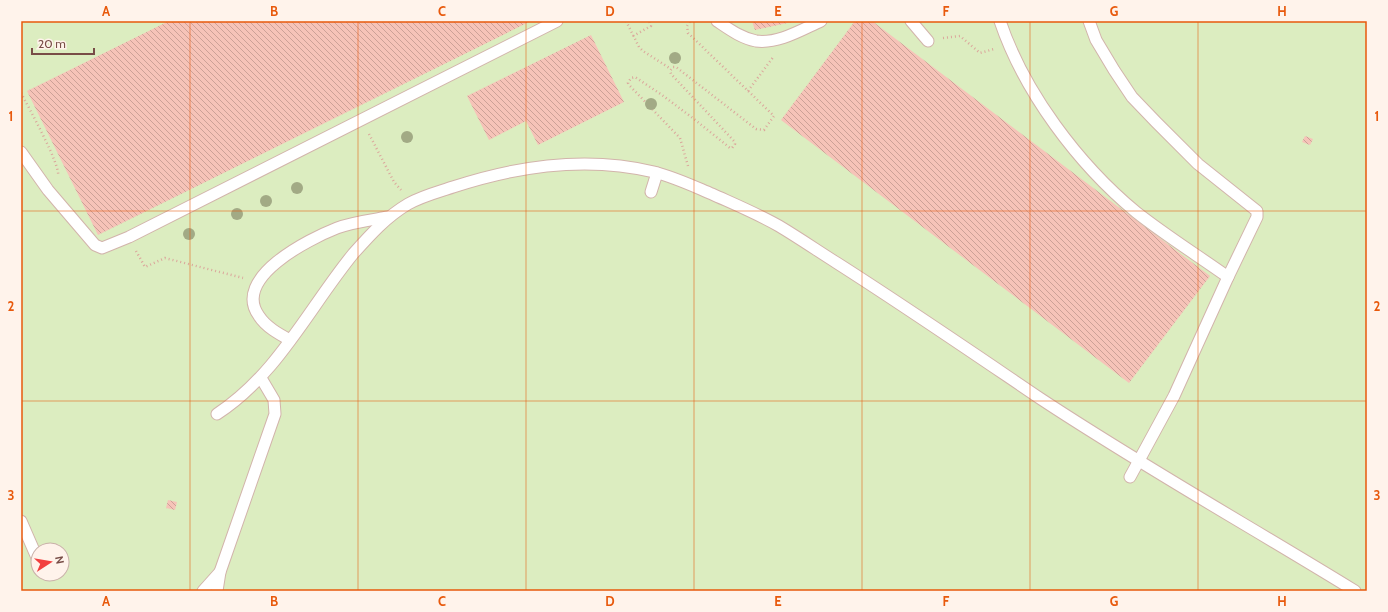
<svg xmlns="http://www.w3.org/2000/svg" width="1388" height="612" viewBox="0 0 1388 612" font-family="Cabin,sans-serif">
	<defs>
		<pattern id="building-back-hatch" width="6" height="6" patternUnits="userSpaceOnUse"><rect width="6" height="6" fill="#f6c3b8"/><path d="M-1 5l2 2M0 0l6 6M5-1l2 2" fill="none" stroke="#cca197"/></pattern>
	</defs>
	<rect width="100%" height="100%" fill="#feeee3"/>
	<path fill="#dcedc0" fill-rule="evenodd" d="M21 21H1367V591H21ZM38 550H62V574H38Z"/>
	<g fill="url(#building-back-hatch)">
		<polygon points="169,21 531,21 98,235 27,91"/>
		<polygon points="752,21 792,21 792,22 755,30"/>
		<polygon points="855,21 872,21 1210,276 1129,383 781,120"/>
		<polygon points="591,35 624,102 538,145 526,121 489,140 467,96"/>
		<polygon points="1305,136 1313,139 1310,145 1302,142"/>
		<polygon points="168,500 177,502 175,510 166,508"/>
	</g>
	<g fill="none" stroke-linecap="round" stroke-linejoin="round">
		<g stroke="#d2b4ab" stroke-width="13">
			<g id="lane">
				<path d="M717 21C729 29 741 38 756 41 778 44 801 30 821 21"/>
				<polyline points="911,21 928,41"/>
				<path d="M1000 21C1024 92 1078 164 1136 212 1165 235 1197 255 1228 277L1174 396 1130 477"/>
				<polyline points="1089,21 1096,40 1114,70 1132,97 1156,122 1198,164 1257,211 1257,217 1228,277"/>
				<polyline points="21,152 48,190 95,245 102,248 129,237 557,21"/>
				<polyline points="651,192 657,173"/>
				<path d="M290 340C279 334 266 327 259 316 231 278 309 239 337 228 353 222 371 220 388 217"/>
				<path d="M217 414C277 375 309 308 353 254 370 235 386 217 408 204 422 196 438 192 453 187 517 166 588 156 654 172 674 177 693 186 712 194 734 204 758 214 779 226 799 238 818 251 837 263 906 307 973 353 1041 399 1144 467 1251 527 1355 591"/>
				<polyline points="21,521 38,560"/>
				<polyline points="203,591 220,572"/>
				<polyline points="217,591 220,572 275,414 274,400 261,378"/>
			</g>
		</g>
		<g stroke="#dba69b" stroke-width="2.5" stroke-dasharray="1 3" stroke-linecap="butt">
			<polyline points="626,21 639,47 643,51 671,69"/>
			<polyline points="633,36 651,26 649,21"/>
			<polyline points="943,38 960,36 980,53 994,49"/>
			<polyline points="748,91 774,56"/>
			<path d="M21 93C28 106 61 166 58 176"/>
			<polyline points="369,134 394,182 401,190"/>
			<polyline points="688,166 680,138 629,85 628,83 631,78 635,77 662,95 694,119 730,148 732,148 735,144 734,141 671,74 670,71 673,67 676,67 756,129 764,130 774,116 688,33 687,26 690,21"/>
			<polyline points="136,251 145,267 165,258 243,278"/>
		</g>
		<use href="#lane" stroke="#fff" stroke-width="11"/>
	</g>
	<g fill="#a2aa85">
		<circle cx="675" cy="58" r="6"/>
		<circle cx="651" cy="104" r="6"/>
		<circle cx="407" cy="137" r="6"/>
		<circle cx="297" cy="188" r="6"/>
		<circle cx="266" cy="201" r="6"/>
		<circle cx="237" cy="214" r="6"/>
		<circle cx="189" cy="234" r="6"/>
	</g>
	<path fill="none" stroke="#e8590c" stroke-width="1" stroke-opacity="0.55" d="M190 21V591M358 21V591M526 21V591M694 21V591M862 21V591M1030 21V591M1198 21V591M21 211H1367M21 401H1367"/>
	<rect width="1388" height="612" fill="none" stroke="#fff3eb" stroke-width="44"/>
	<g transform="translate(50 562) rotate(78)"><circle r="19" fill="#fff3eb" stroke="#c9b1a9"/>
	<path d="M0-3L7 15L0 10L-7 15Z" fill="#f23f3e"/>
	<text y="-6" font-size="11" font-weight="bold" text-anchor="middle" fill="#784d47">N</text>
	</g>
	<path d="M32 48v6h62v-6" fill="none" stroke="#784d47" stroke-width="2"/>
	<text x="38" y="48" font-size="12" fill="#784d47" stroke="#fff3eb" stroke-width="3" paint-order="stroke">20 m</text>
	<rect x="22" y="22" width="1344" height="568" fill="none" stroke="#e8590c" stroke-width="1.5"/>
	<g font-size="13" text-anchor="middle" font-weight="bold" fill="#e8590c">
		<text x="106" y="16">A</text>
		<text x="274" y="16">B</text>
		<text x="442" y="16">C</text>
		<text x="610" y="16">D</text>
		<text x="778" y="16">E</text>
		<text x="946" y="16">F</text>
		<text x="1114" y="16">G</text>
		<text x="1282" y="16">H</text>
		<text x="11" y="121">1</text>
		<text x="1377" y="121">1</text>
		<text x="11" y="311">2</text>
		<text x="1377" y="311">2</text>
		<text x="11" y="500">3</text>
		<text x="1377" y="500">3</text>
		<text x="106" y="606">A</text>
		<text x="274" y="606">B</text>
		<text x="442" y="606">C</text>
		<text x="610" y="606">D</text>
		<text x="778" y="606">E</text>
		<text x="946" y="606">F</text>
		<text x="1114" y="606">G</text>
		<text x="1282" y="606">H</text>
	</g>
</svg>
